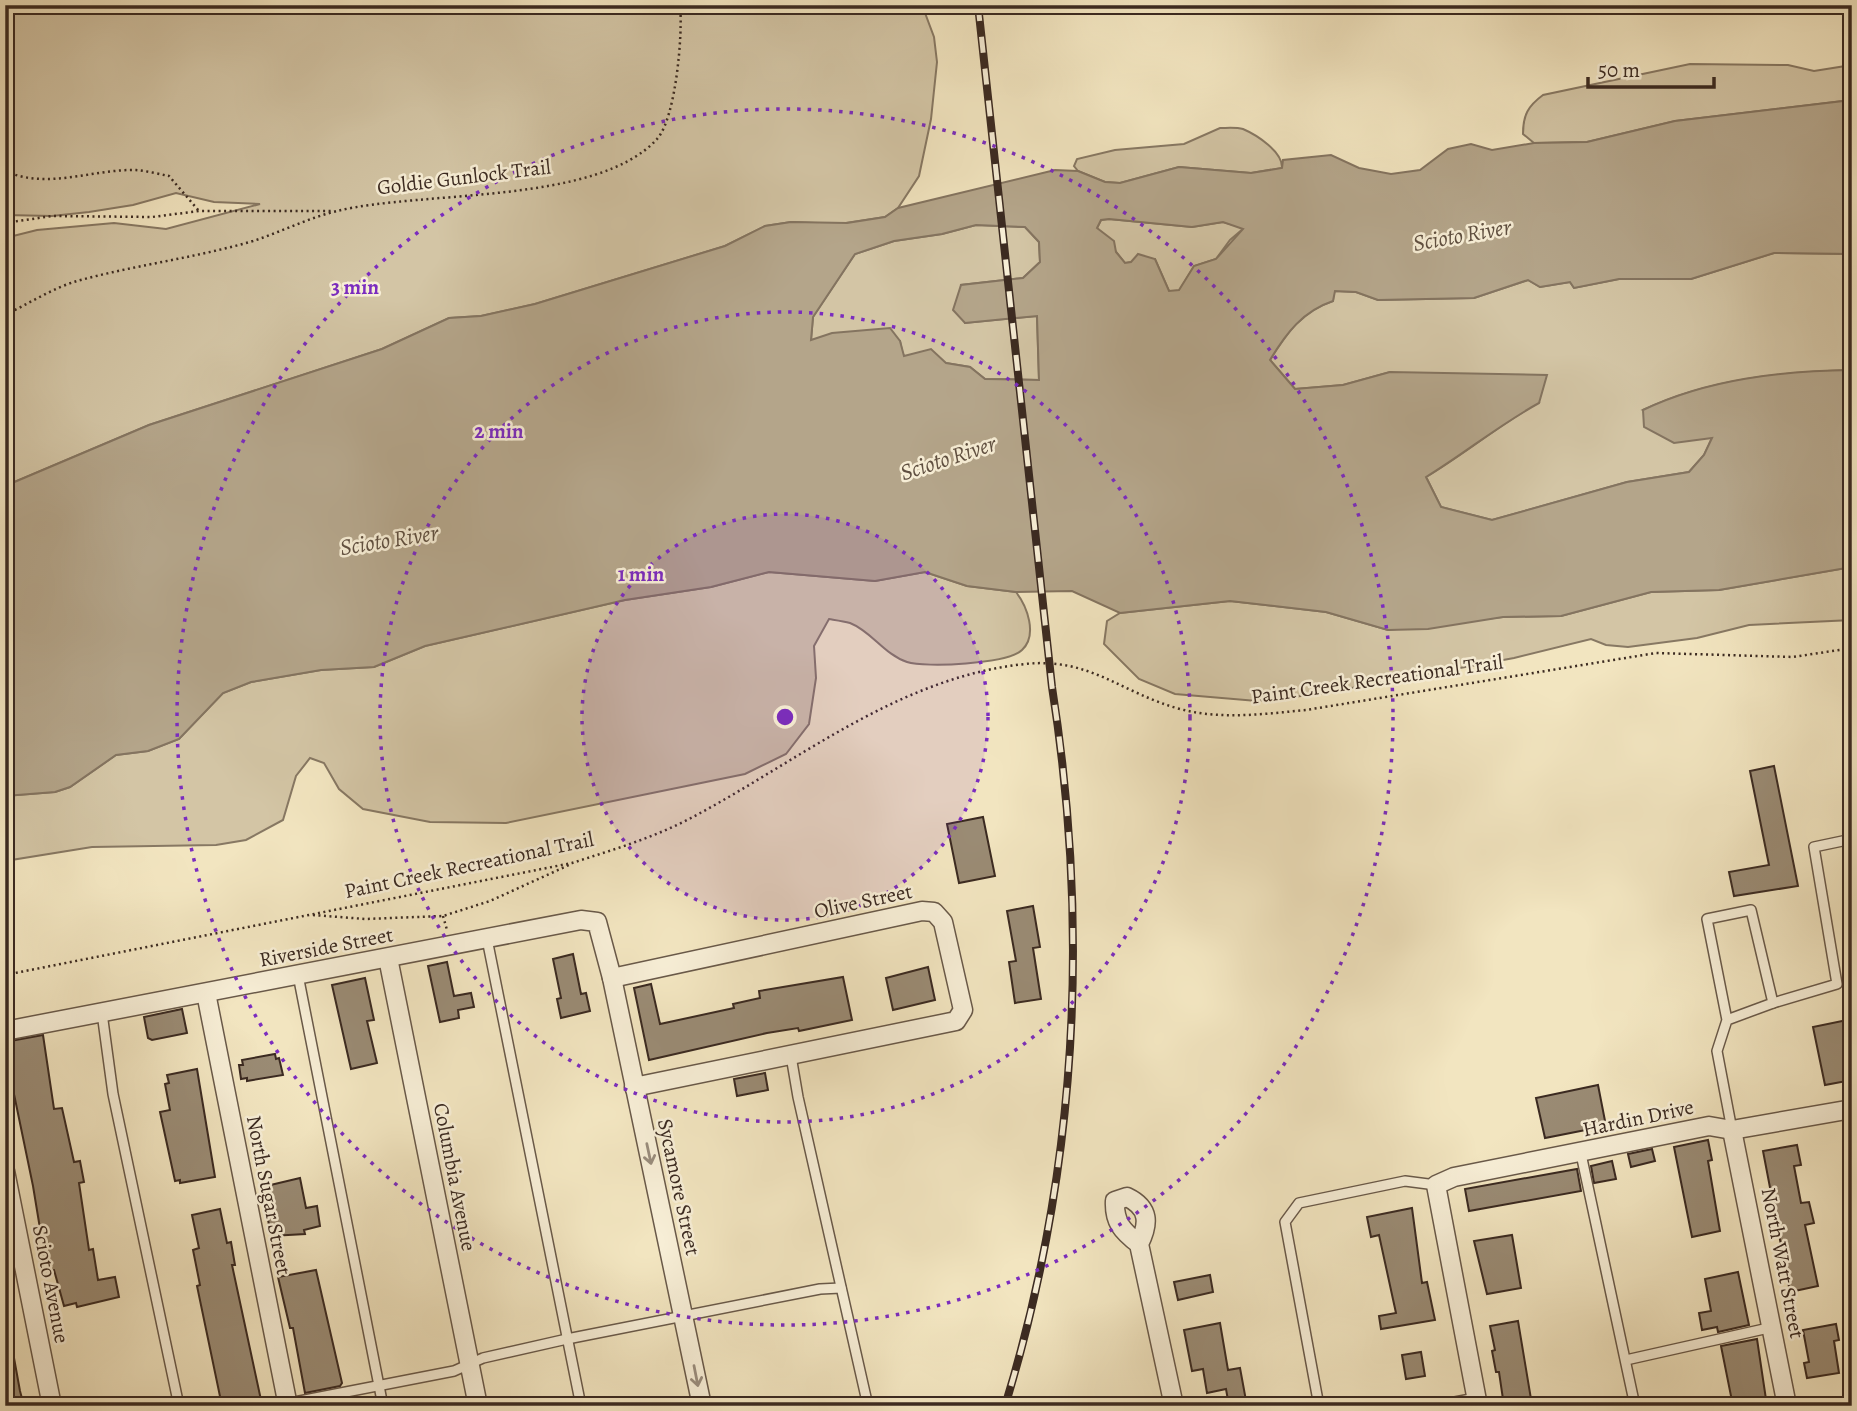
<svg xmlns="http://www.w3.org/2000/svg" width="1857" height="1411" viewBox="0 0 1857 1411" font-family="Alegreya,serif">
	<rect width="100%" height="100%" fill="#f2e5c0"/>
	<filter id="stains"><feTurbulence type="fractalNoise" baseFrequency=".00286" numOctaves="4"/><feColorMatrix values="0 0 0 0 .2 0 0 0 0 .09 0 0 0 0 .02 0 0 0 .5 -.17"/></filter>
	<radialGradient id="worn" r=".72"><stop offset=".6" stop-color="#630" stop-opacity="0"/><stop offset="1" stop-color="#630" stop-opacity=".3"/></radialGradient>
	<g fill="#d3c5a5" stroke="#877863" stroke-width="2">
		<polygon points="5,5 922,5 934,37 937,62 931,119 919,176 898,208 885,217 839,224 791,222 765,226 725,246 535,304 481,316 449,318 382,349 149,425 5,486 5,238 37,230 114,223 166,229 260,204 214,202 176,193 133,205 89,212 52,216 5,215"/>
		<path d="M1690 64 1788 65 1814 71 1852 65V100L1675 121 1587 142 1534 143 1523 134C1523 115 1528 106 1543 95Z"/>
		<path d="M1220 128C1227 128 1236 127 1243 129 1257 135 1283 152 1282 168L1251 173 1179 167 1120 183 1105 182 1078 171 1074 166 1077 159 1115 150 1184 144Z"/>
		<polygon points="1109,219 1192,227 1223,222 1244,228 1230,240 1216,259 1194,266 1179,291 1169,291 1155,259 1125,263 1097,228 1101,220"/>
		<polygon points="976,225 1025,227 1039,242 1040,262 1023,278 961,285 965,323 1037,316 1039,380 985,379 970,367 903,356 900,341 811,340 813,317 855,254 894,241 942,234"/>
		<path d="M1774 253 1852 254V370C1781 372 1708 379 1643 410L1712 438 1704 455 1689 472 1627 482 1492 520 1441 507 1426 477C1465 454 1499 425 1538 403L1390 372 1343 385 1295 389 1270 360C1287 333 1302 311 1333 301L1334 291 1356 292 1378 300 1474 298 1528 280 1540 287 1570 282 1574 288 1619 279H1691Z"/>
		<polygon points="1852,567 1852,620 1749,625 1697,638 1628,647 1606,645 1591,639 1514,658 1319,694 1257,701 1175,694 1139,679 1104,644 1107,621 1120,613 1230,601 1326,612 1388,630 1503,617 1561,616 1651,592 1719,590"/>
		<path d="M769 572 875 581 925 572 967 586 1016 592C1027 606 1038 635 1022 650 1008 664 925 668 907 662 885 655 871 631 850 623 843 621 835 620 829 619L814 646 816 678 809 724 786 754 745 774 506 823 430 822 363 809 339 789 324 763 310 758 296 776 283 820 246 840 216 845 92 847 5 861V796L55 792 70 787 116 755 148 751 179 739 223 693 251 682 321 670 374 667 425 646 625 600 711 587Z"/>
	</g>
	<path fill="#b4a58a" stroke="#847460" stroke-width="2" fill-rule="evenodd" d="M1852 100V254L1774 253 1691 279H1619L1574 288 1570 282 1540 287 1528 280 1474 298 1378 300 1356 292 1335 291 1333 301C1303 311 1286 333 1270 360L1295 389 1343 385 1390 372 1547 375 1539 403C1499 425 1465 453 1426 477L1441 507 1492 520 1627 482 1689 472 1704 455 1712 438 1674 443 1644 427 1643 410C1708 379 1781 371 1852 370V567L1719 590 1651 592 1561 616 1503 617 1428 629 1388 630 1326 612 1230 601 1120 613 1072 591 1016 592 967 586 925 572 875 581 769 572 711 587 625 600 425 646 374 667 321 670 251 682 223 693 179 739 148 751 116 755 70 787 55 792 5 796V486L149 425 382 349 449 318 481 316 535 304 725 246 765 226 791 222 847 223 885 217 898 208 1055 170 1078 171 1105 182 1120 183 1179 167 1251 173 1282 168 1283 160 1331 155 1359 168 1391 174 1420 170 1448 149 1471 144 1492 150 1534 143 1587 142 1675 121ZM1109 219 1192 227 1223 222 1243 229 1216 259 1194 266 1179 290 1169 291 1155 259 1138 254 1131 262 1125 263 1116 252 1114 241 1097 228 1101 220ZM976 225 1025 227 1039 242 1040 262 1023 278 961 285 953 310 965 323 1037 316 1039 380 985 379 970 367 946 363 931 349 904 356 900 341 890 328 832 333 811 340 813 317 855 254 894 241 942 234Z"/>
	<g fill="#9a8b74" stroke="#3b2a21" stroke-width="2">
		<polygon points="1774,766 1798,886 1734,896 1729,872 1769,865 1750,771"/>
		<polygon points="983,817 995,876 959,883 947,824"/>
		<polygon points="1033,906 1040,947 1033,948 1041,999 1015,1003 1009,962 1016,961 1007,911"/>
		<polygon points="573,954 581,994 586,993 590,1011 561,1018 557,999 561,998 553,959"/>
		<polygon points="447,962 454,996 471,993 474,1007 458,1010 459,1018 440,1022 428,966"/>
		<polygon points="928,967 935,1000 893,1010 886,978"/>
		<polygon points="843,977 852,1020 799,1031 798,1028 767,1033 649,1060 634,988 651,984 660,1024 734,1008 733,1004 760,998 759,991"/>
		<polygon points="365,978 374,1020 367,1021 377,1063 351,1069 332,985"/>
		<polygon points="182,1009 187,1033 152,1040 148,1038 144,1017"/>
		<polygon points="1852,1019 1852,1080 1825,1085 1813,1027"/>
		<polygon points="43,1035 54,1109 62,1108 74,1162 80,1161 84,1182 79,1183 89,1250 93,1249 98,1280 115,1277 119,1297 77,1307 76,1303 64,1306 54,1270 47,1271 33,1186 9,1070 5,1071 5,1042"/>
		<polygon points="275,1054 276,1059 279,1058 283,1075 247,1081 247,1078 241,1079 239,1065 243,1065 242,1060"/>
		<polygon points="197,1069 215,1177 180,1183 180,1180 175,1181 160,1112 170,1110 165,1084 169,1083 167,1075"/>
		<polygon points="765,1073 768,1090 737,1096 734,1079"/>
		<polygon points="1598,1085 1606,1126 1545,1138 1536,1098"/>
		<polygon points="1708,1140 1712,1160 1708,1161 1720,1231 1692,1237 1674,1147"/>
		<polygon points="1797,1145 1801,1165 1794,1166 1801,1203 1809,1202 1814,1223 1805,1225 1818,1286 1790,1292 1763,1151"/>
		<polygon points="1652,1149 1655,1161 1631,1167 1628,1154"/>
		<polygon points="1612,1161 1616,1179 1594,1183 1591,1166"/>
		<polygon points="1577,1169 1581,1191 1469,1211 1465,1189"/>
		<polygon points="300,1178 306,1208 317,1206 320,1226 304,1230 305,1234 271,1236 262,1187"/>
		<polygon points="1412,1208 1422,1283 1427,1282 1435,1320 1381,1329 1379,1316 1396,1313 1379,1235 1371,1237 1367,1217"/>
		<polygon points="220,1209 227,1243 231,1242 235,1265 232,1265 261,1400 231,1406 222,1406 197,1286 200,1285 193,1250 199,1248 192,1215"/>
		<polygon points="1512,1235 1521,1288 1487,1294 1474,1241"/>
		<polygon points="316,1270 342,1383 340,1386 305,1393 293,1328 290,1328 278,1277"/>
		<polygon points="1738,1272 1749,1325 1718,1332 1717,1327 1702,1330 1699,1313 1711,1311 1705,1279"/>
		<polygon points="1210,1275 1213,1292 1178,1300 1174,1282"/>
		<polygon points="1518,1321 1532,1405 1504,1406 1499,1372 1496,1372 1492,1351 1495,1350 1490,1326"/>
		<polygon points="1220,1323 1228,1370 1240,1368 1247,1406 1229,1406 1226,1389 1207,1393 1203,1369 1192,1371 1184,1330"/>
		<polygon points="1836,1324 1839,1340 1834,1341 1839,1373 1807,1378 1804,1363 1809,1362 1803,1330"/>
		<polygon points="1757,1339 1767,1406 1733,1406 1721,1346"/>
		<polygon points="12,1347 20,1391 24,1406 5,1406 5,1348"/>
		<polygon points="1421,1352 1425,1376 1406,1379 1402,1355"/>
	</g>
	<g fill="none" stroke-linecap="round" stroke-linejoin="round">
		<g stroke="#695949" stroke-width="12">
			<g id="service">
				<polyline points="487,939 581,1406"/>
				<polyline points="298,975 383,1406"/>
				<polyline points="1773,1003 1837,984 1814,847 1852,839"/>
				<polyline points="102,1013 113,1094 179,1406"/>
				<polyline points="1727,1020 1773,1003 1751,910 1707,919 1727,1020 1717,1051 1732,1130"/>
				<polyline points="791,1056 798,1097 868,1406"/>
				<polyline points="1581,1154 1635,1406"/>
				<polyline points="1626,1360 1773,1327"/>
				<polyline points="274,1406 454,1371 483,1358 567,1339 820,1289 841,1288"/>
				<polyline points="1319,1406 1285,1222 1299,1203 1405,1181 1436,1185"/>
				<polyline points="1434,1406 1476,1398"/>
			</g>
		</g>
		<g stroke="#695949" stroke-width="21">
			<g id="minor">
				<polyline points="388,958 478,1406"/>
				<polyline points="612,978 922,911 934,912 943,922 963,1010 956,1021 634,1087"/>
				<polyline points="206,993 288,1406"/>
				<polyline points="5,1031 581,920 597,922 612,978 702,1406"/>
				<polyline points="1732,1130 1787,1406"/>
				<polyline points="5,1171 52,1406"/>
				<path d="M1139 1244C1122 1231 1114 1222 1115 1201L1127 1197C1150 1208 1149 1224 1139 1244L1174 1406"/>
				<polyline points="1478,1406 1436,1185 1454,1177 1709,1126 1732,1130 1852,1109"/>
			</g>
		</g>
		<g stroke="#3b2a21" stroke-width="2.5" stroke-dasharray="2 3.5" stroke-linecap="butt">
			<path d="M5 171C48 190 92 169 136 170 147 171 159 174 169 176L199 211"/>
			<polyline points="5,223 52,216 152,217 199,211 334,211"/>
			<path d="M5 315C28 304 53 288 77 281 135 265 195 258 253 241 281 232 308 218 337 211 423 190 597 205 657 139 676 118 683 33 680 5"/>
			<polyline points="313,915 365,919 443,916 490,901 569,865"/>
			<polyline points="443,916 447,930"/>
			<path d="M5 975 572 863C612 850 653 838 691 818 799 761 899 677 1025 664 1090 657 1121 693 1180 709 1221 720 1264 714 1306 710L1656 653 1793 657 1852 648"/>
		</g>
		<use href="#service" stroke="#f7eed6" stroke-width="9"/>
		<use href="#minor" stroke="#f7eed6" stroke-width="18"/>
		<g stroke="#3b2a21" stroke-width="8">
			<path id="rail" d="M978 5 1052 687C1090 929 1077 1171 1005 1406"/>
		</g>
		<use href="#rail" stroke="#f7eed6" stroke-width="5" stroke-dasharray="16" stroke-linecap="butt"/>
	</g>
	<defs><path id="oneway-shaft" d="M-6 0H5M1.5-3L5.5 0L1.5 3" fill="none" stroke-width="1.6" stroke-linecap="round" stroke-linejoin="round" transform="scale(1.75)"/></defs>
	<g stroke="#998c7c">
		<use href="#oneway-shaft" transform="translate(649 1154) rotate(78)"/>
		<use href="#oneway-shaft" transform="translate(696 1376) rotate(79)"/>
	</g>
	<circle cx="785" cy="717" r="203" fill="#7b2cbf" fill-opacity=".12"/>
	<g fill="none" stroke="#7b2cbf" stroke-width="3.5" stroke-dasharray="3.5 7">
		<circle cx="785" cy="717" r="203"/>
		<circle cx="785" cy="717" r="405"/>
		<circle cx="785" cy="717" r="608"/>
	</g>
	<g text-anchor="middle" dominant-baseline="central" stroke-width="5" stroke-linejoin="round" paint-order="stroke">
		<g font-size="21" fill="#3b2a21" stroke="#f7eed6">
			<text transform="translate(464 177) rotate(-7)">Goldie Gunlock Trail</text>
			<text transform="translate(1377 679) rotate(-8)">Paint Creek Recreational Trail</text>
			<text transform="translate(469 865) rotate(-12)">Paint Creek Recreational Trail</text>
			<text transform="translate(863 901) rotate(-12)">Olive Street</text>
			<text transform="translate(326 947) rotate(-11)">Riverside Street</text>
			<text transform="translate(1638 1118) rotate(-12)">Hardin Drive</text>
			<text transform="translate(455 1177) rotate(79)">Columbia Avenue</text>
			<text transform="translate(679 1187) rotate(78)">Sycamore Street</text>
			<text transform="translate(269 1195) rotate(79)">North Sugar Street</text>
			<text transform="translate(1783 1263) rotate(79)">North Watt Street</text>
			<text transform="translate(51 1284) rotate(79)">Scioto Avenue</text>
		</g>
		<g font-size="23" font-style="italic" fill="#5f4f40" stroke="#f7eed6">
			<text transform="translate(1462 235) rotate(-10)">Scioto River</text>
			<text transform="translate(948 458) rotate(-18)">Scioto River</text>
			<text transform="translate(389 540) rotate(-9)">Scioto River</text>
		</g>
	</g>
	<circle cx="785" cy="717" r="10" fill="#7b2cbf" stroke="#f7eed6" stroke-width="3.5"/>
	<g font-size="21" text-anchor="middle" font-weight="bold" fill="#7b2cbf" stroke="#f7eed6" stroke-width="5" stroke-linejoin="round" paint-order="stroke">
		<text x="355" y="294">3 min</text>
		<text x="499" y="438">2 min</text>
		<text x="641" y="581">1 min</text>
	</g>
	<rect width="1857" height="1411" fill="none" stroke="#f2e5c0" stroke-width="28"/>
	<rect x="7" y="7" width="1843" height="1397" fill="none" stroke="#3b2a21" stroke-width="3.5"/>
	<rect x="14" y="14" width="1829" height="1383" fill="none" stroke="#3b2a21" stroke-width="2"/>
	<path d="M1588 77v10h126v-10" fill="none" stroke="#3b2a21" stroke-width="3.5"/>
	<text x="1598" y="77" font-size="21" fill="#3b2a21" stroke="#f7eed6" stroke-width="5" paint-order="stroke">50 m</text>
	<rect width="100%" height="100%" filter="url(#stains)"/>
	<rect width="100%" height="100%" fill="url(#worn)"/>
</svg>
